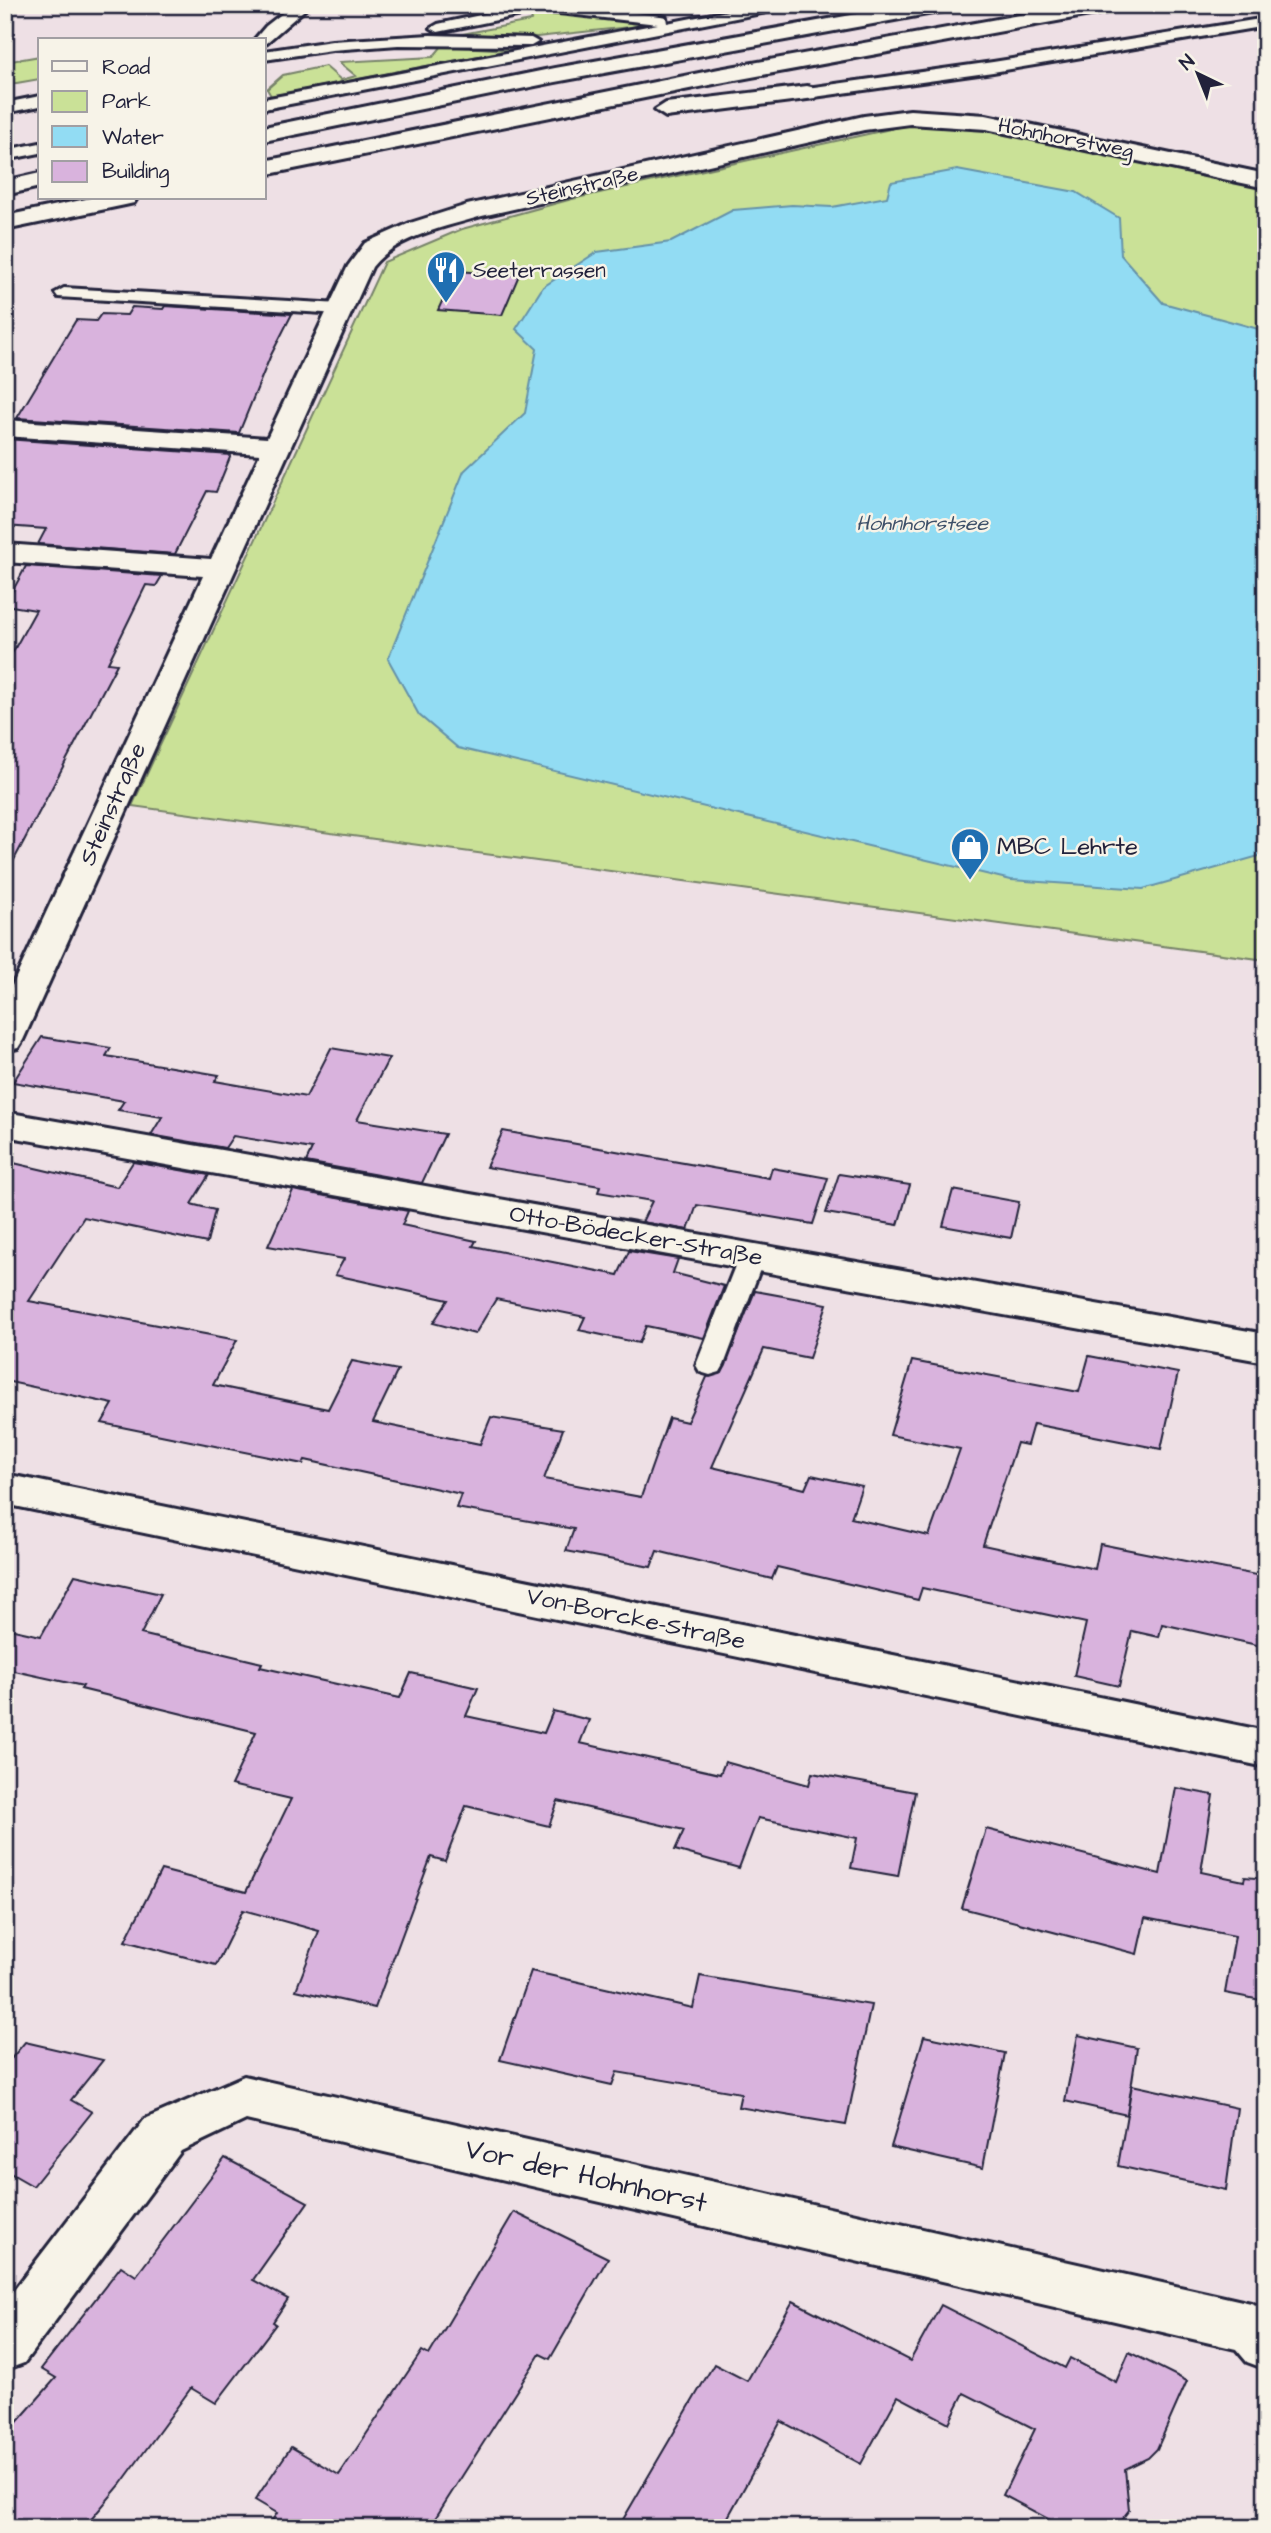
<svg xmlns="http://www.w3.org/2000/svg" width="1271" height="2533" viewBox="0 0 1271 2533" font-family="'Architects Daughter',sans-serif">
	<rect width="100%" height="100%" fill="#eee0e5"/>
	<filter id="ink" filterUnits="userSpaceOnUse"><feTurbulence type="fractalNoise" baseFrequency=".0143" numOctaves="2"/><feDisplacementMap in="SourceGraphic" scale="14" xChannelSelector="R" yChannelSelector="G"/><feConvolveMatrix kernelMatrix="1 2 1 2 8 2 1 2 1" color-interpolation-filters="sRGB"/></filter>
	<g filter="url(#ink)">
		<g fill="#cae197" stroke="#768269" stroke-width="2">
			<polygon points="552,12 637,22 639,26 537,37 462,34 531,21 533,15"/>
			<polygon points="442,46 510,50 271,96 267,89 283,75 325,66 341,80 356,76 339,62 433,57"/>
			<polygon points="40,56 40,79 5,85 5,62"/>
			<polygon points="940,124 978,126 1266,187 1266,960 132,806 384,262 462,229 572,199 904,126"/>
		</g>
		<polygon fill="#92dcf3" stroke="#6592a9" stroke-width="2" points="957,170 1076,192 1119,218 1121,255 1163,303 1266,331 1266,854 1143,889 1011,880 458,748 419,715 388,659 464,471 525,413 537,349 516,329 543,287 597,252 671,242 733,210 792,205 832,207 887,197 891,182"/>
		<g fill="#d9b3dd" stroke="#22223b" stroke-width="2">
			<polygon points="456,271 519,275 502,315 438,310"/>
			<polygon points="165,306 292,314 270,357 239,433 17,418 76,320 96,321 101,314 127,315 132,307 163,309"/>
			<polygon points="5,439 231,455 216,492 207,491 175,554 38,544 46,529 5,526"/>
			<polygon points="26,566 162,576 156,586 146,585 108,663 117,664 5,877 5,666 36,610 5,605"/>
			<polygon points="42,1037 111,1048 106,1056 219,1075 215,1081 306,1097 331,1048 389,1058 357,1120 445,1134 422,1183 306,1162 312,1149 233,1136 225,1148 151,1135 162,1117 118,1110 124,1101 13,1082"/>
			<polygon points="503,1131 769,1178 772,1168 828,1178 813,1224 697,1205 688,1230 642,1222 652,1201 598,1192 600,1186 486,1167"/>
			<polygon points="5,1161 117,1187 133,1162 209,1175 191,1204 215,1210 207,1243 84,1217 29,1301 237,1340 213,1385 328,1409 352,1361 398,1370 373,1422 480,1444 491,1417 563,1429 544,1479 641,1497 669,1418 687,1422 707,1377 722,1373 755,1291 827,1304 809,1358 764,1349 712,1467 805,1489 811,1475 862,1486 851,1518 929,1536 960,1449 890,1435 912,1361 1079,1392 1089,1356 1178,1373 1161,1449 1033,1424 1027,1445 1017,1443 983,1545 1095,1569 1100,1544 1266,1577 1266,1647 1162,1624 1159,1637 1132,1631 1119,1686 1074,1676 1086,1623 922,1588 918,1600 777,1567 772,1579 657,1551 651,1567 566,1551 574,1529 456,1508 461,1494 305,1460 303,1464 102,1423 113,1404 5,1381"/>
			<polygon points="839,1174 910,1185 898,1225 826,1213"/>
			<polygon points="293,1190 408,1211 402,1225 476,1241 473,1246 618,1275 629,1251 678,1259 673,1273 724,1286 704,1338 646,1326 639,1343 579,1330 585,1317 496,1299 475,1334 433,1323 448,1300 335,1275 344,1259 268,1246"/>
			<polygon points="953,1190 1019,1202 1011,1238 943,1226"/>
			<polygon points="75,1575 161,1594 141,1634 262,1663 260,1667 400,1698 411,1673 478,1688 466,1716 544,1733 553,1711 589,1720 580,1743 720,1774 725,1762 809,1785 812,1773 915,1792 898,1876 851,1868 857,1838 758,1818 739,1868 675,1850 684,1830 558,1801 549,1826 466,1806 445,1861 431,1857 375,2008 296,1990 319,1931 243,1910 216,1965 125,1941 161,1870 246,1892 291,1799 231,1785 256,1732 81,1689 83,1686 5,1669 5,1628 41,1636"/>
			<polygon points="1176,1788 1213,1795 1201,1872 1244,1881 1245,1877 1266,1879 1266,2001 1225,1993 1235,1936 1145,1918 1137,1954 962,1908 986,1829 1160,1874"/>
			<polygon points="531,1971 693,2008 700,1976 871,2005 846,2125 738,2107 741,2093 617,2072 612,2085 500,2060"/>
			<polygon points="1078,2035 1137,2048 1127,2115 1065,2101"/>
			<polygon points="924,2036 1005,2053 983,2168 891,2147"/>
			<polygon points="25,2042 103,2060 71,2100 92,2112 33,2186 5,2170 5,2066"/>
			<polygon points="1132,2085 1237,2108 1226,2190 1118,2166"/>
			<polygon points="225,2158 308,2202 253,2280 288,2299 273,2322 276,2324 216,2403 191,2388 120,2485 84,2528 5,2528 5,2436 56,2378 41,2369 121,2266 136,2276"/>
			<polygon points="514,2212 608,2258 550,2359 540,2354 429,2528 267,2528 277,2513 255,2500 291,2447 339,2475 422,2351 429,2355"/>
			<polygon points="793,2301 910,2361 941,2305 1065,2368 1070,2358 1116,2382 1129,2352 1187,2381 1157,2449 1148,2458 1125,2469 1129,2510 1115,2528 1065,2528 1003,2495 1035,2429 964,2393 949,2423 898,2396 861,2464 781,2421 722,2528 618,2528 714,2364 747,2381"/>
		</g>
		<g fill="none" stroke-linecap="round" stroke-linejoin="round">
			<g stroke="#22223b" stroke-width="6">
				<g id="service">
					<polygon points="293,5 310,5 266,43 254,40 266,26"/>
					<polygon points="527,5 566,5 661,16 666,17 667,23 758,5 789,5 782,9 264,109 264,99 658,24 541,11 438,32 431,28 438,24"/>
					<polygon points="1266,18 1266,26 993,72 807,98 799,93 807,88 993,62"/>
					<polygon points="430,35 531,38 538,42 531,46 398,45 332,50 264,60 264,51 332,41"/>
					<polygon points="40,96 40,106 5,113 5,103"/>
					<polygon points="40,143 40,153 5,160 5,150"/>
					<polygon points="64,288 340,304 349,309 340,314 58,297 55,293"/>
					<polygon points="752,1247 761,1250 765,1256 724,1365 720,1372 710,1375 700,1372 696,1365 739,1256 743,1250"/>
				</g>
			</g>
			<g stroke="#22223b" stroke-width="6">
				<g id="minor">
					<path d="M910 110 986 115 1266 174V188L986 129 910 124 864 130 482 216C446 227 396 236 372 267L23 1040 18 1048 5 1051V1001L203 576 5 562V544L211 559 260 454 5 436V420L267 438 348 266 365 243 410 223 467 205 864 116Z"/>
					<polygon points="5,1112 1266,1334 1266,1362 5,1136"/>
					<polygon points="5,1474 1266,1731 1266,1767 5,1504"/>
					<polygon points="244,2076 1251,2303 1266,2309 1266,2369 1247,2362 1236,2349 246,2120 181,2151 24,2363 5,2370 5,2302 145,2119"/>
				</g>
			</g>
			<g stroke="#22223b" stroke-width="6">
				<g id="motorway">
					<polygon points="907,5 955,5 944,11 555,82 264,141 264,127 555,68"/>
					<polygon points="1075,5 1123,5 1112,11 719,83 264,175 264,161 719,69"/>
					<polygon points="807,86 815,88 818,93 815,98 666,117 655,110 666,103"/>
					<polygon points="40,173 40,187 5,195 5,181"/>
					<polygon points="91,198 137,198 134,203 125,205 5,230 5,216"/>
				</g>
			</g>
			<use href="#service" fill="#f7f3e8" fill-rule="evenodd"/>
			<use href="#minor" fill="#f7f3e8" fill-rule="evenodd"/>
			<use href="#motorway" fill="#f7f3e8" fill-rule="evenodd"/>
		</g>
	</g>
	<defs>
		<g id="restaurant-pin" transform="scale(2.0125)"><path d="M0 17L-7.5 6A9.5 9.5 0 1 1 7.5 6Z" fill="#1f6fb2" stroke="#f7f3e8"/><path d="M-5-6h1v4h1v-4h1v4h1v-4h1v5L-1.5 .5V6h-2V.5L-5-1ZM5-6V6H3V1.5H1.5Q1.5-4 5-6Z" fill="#fff"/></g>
		<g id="shop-pin" transform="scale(2.0125)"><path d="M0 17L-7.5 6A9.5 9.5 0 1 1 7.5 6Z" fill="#1f6fb2" stroke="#f7f3e8"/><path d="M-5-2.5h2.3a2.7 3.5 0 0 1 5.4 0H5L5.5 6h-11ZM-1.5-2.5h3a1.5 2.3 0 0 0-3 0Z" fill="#fff"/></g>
	</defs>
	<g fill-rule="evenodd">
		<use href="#restaurant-pin" x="446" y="270"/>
		<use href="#shop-pin" x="970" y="847"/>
	</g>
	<g text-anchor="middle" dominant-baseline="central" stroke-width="5" stroke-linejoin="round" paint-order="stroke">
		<g font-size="21" fill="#22223b" stroke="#f7f3e8">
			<text transform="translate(1066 138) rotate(11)">Hohnhorstweg</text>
			<text transform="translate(582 186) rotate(-13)">Steinstraße</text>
		</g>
		<g font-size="21" fill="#22223b" stroke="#f7f3e8" text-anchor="start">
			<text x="473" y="270">Seeterrassen</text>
		</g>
		<g font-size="21" font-style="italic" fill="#3e5069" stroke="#f7f3e8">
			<text x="922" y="523">Hohnhorstsee</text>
		</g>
		<g font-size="24" fill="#22223b" stroke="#f7f3e8">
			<text transform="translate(113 804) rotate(-66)">Steinstraße</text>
			<text transform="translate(636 1236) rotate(10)">Otto-Bödecker-Straße</text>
			<text transform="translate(636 1619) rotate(12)">Von-Borcke-Straße</text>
		</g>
		<g font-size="24" fill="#22223b" stroke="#f7f3e8" text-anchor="start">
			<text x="997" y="847">MBC Lehrte</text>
		</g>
		<g font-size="28" fill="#22223b" stroke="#f7f3e8">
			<text transform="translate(586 2176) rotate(13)">Vor der Hohnhorst</text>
		</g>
	</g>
	<rect width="1271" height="2533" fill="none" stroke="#f7f3e8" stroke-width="28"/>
	<rect x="14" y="14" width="1243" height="2505" fill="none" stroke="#22223b" stroke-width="2.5" filter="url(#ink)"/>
	<rect x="38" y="38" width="228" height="161" fill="#f7f3e8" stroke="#a29fa3" stroke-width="2"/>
	<rect x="52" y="61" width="35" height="10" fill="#f7f3e8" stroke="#a29fa3" stroke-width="2"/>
	<text x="102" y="74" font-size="21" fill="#22223b">Road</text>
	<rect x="52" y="91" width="35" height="21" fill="#cae197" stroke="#a29fa3" stroke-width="2"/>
	<text x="102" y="108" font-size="21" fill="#22223b">Park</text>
	<rect x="52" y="126" width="35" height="21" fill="#92dcf3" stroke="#a29fa3" stroke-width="2"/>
	<text x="102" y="144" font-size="21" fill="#22223b">Water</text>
	<rect x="52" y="161" width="35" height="21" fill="#d9b3dd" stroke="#a29fa3" stroke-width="2"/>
	<text x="102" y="178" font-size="21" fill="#22223b">Building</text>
	<g transform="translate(1198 74) rotate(317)" stroke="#f7f3e8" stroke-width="5" paint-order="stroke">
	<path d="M0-5L12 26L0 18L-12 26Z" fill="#22223b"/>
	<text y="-10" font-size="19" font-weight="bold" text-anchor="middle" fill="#22223b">N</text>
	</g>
</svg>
